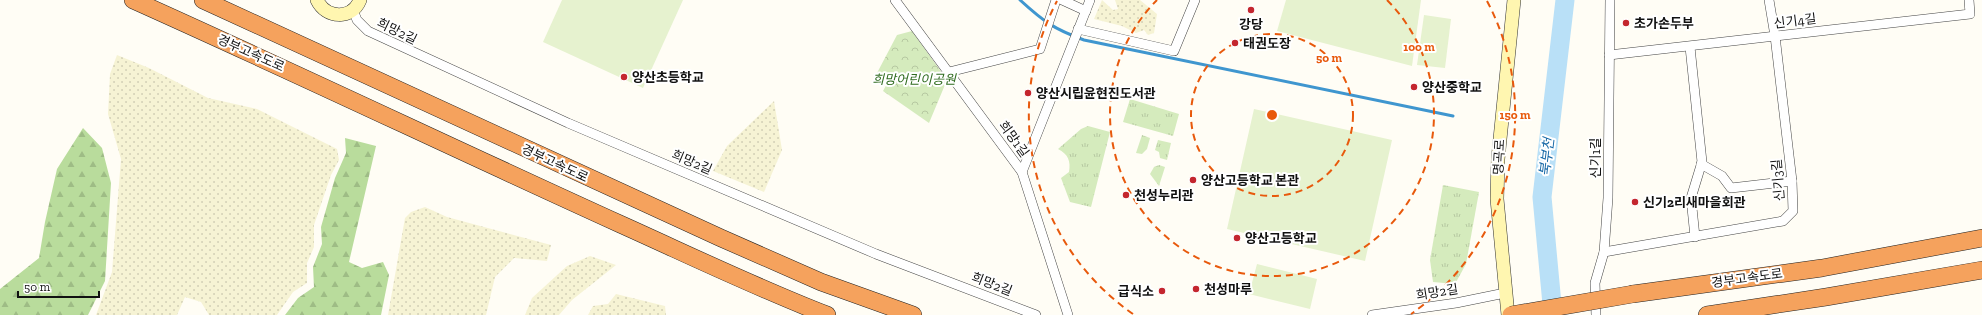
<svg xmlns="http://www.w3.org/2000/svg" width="1982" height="315" viewBox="0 0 1982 315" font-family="'Zilla Slab','Noto Sans KR',serif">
	<defs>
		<pattern id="farmland-dots" width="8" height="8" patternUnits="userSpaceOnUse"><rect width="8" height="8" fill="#f6f3d4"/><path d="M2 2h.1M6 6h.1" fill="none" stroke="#d2cfb5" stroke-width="1.8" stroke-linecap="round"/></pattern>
		<pattern id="grass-tufts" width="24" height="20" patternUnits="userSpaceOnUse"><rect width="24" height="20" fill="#d5ebbd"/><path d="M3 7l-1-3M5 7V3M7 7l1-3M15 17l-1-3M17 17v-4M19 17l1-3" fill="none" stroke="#b6c8a1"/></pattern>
		<pattern id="forest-firs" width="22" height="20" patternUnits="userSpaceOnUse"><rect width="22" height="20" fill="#b9dc9c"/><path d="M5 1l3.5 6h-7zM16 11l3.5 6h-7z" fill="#9ebc85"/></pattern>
		<pattern id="park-crowns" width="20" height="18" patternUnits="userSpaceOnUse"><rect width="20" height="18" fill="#d5ebbd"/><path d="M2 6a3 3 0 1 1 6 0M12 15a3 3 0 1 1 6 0" fill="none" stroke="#b6c8a1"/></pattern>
	</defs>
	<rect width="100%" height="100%" fill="#fffdf5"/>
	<g fill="url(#farmland-dots)">
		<polygon points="1102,0 1113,10 1118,9 1115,0 1140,0 1157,14 1154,33 1148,35 1144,30 1136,33 1122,26 1094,19"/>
		<polygon points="117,55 149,68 208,98 257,109 337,149 339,160 331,175 314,225 314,247 307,263 307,283 293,292 277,315 209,315 201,302 185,297 177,315 96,315 112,272 121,159 108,114 110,74"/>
		<polygon points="774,101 782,150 764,192 713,171 727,146"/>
		<polygon points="425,207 447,217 551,245 547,261 514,258 495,277 486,315 388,315 405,218 411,212"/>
		<polygon points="590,256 616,265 572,300 559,315 525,315 532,298 567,266"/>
		<polygon points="616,294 665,306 666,315 588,315 593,306 608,304"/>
	</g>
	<g fill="url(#grass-tufts)">
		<polygon points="1130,99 1179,114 1173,136 1123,122"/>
		<path d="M1088 126 1110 132 1091 207 1070 202 1061 178 1069 172C1071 161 1068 154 1058 149L1081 129Z"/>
		<polygon points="1142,135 1150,138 1147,149 1142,154 1136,153"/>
		<polygon points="1158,140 1171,143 1167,160 1160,158 1159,152 1155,150"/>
		<polygon points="1159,165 1165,167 1159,186 1150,174 1154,167"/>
		<polygon points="1443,185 1479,192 1466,264 1455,284 1433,282 1430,260"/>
	</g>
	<g fill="url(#forest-firs)">
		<polygon points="83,128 102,148 111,183 105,281 88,315 0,315 0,289 39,258 45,222 57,169"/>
		<polygon points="345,138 376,146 349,262 362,268 383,262 389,275 381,315 285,315 298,298 314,287 313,267 322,244 321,227 335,178 346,153"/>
	</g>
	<polygon fill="url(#park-crowns)" points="912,31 947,80 929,123 883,91 888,82 877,73 897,35"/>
	<g fill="#e6f2cf">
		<polygon points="562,0 683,0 643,88 543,42"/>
		<polygon points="1286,0 1421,0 1412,66 1277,31"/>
		<polygon points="1424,15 1451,19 1445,68 1417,65"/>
		<polygon points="1254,109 1392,140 1365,261 1227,229"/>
		<polygon points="1257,264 1317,279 1310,309 1249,294"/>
	</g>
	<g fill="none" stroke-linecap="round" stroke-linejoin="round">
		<path stroke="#3f96cf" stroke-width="3" d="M1020 0C1044 22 1054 29 1084 40L1453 116"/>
		<polyline stroke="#b9e0f7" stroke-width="19" points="1553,315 1542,197 1565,0"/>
		<g stroke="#444" stroke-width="10">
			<g id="minor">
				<polyline points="895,0 1022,172 1068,315"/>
				<polyline points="1062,0 1086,11"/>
				<polyline points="353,10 357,20 368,31 568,123 876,254 1036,315"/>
				<polyline points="1078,29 1174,51 1195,0"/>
				<polyline points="1690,47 1702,162 1691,198 1695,237"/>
				<polyline points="1609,55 1970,14 1969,0"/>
				<polyline points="949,72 1040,49 1056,0"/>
				<polyline points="1701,164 1722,176 1731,188 1792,181"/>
				<polyline points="1022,172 1090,0"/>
				<polyline points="1604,252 1783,221 1793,211 1792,181 1775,36 1769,0"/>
				<polyline points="1372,315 1456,303 1505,293"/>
				<polyline points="1596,315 1595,283 1604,252 1608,198 1610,0"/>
			</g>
		</g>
		<g stroke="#333" stroke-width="14">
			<g id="secondary">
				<path d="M317 0C326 19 352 20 360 0"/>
				<polyline points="1508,315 1497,199 1498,159 1514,0"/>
			</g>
		</g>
		<g stroke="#222" stroke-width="18">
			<g id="motorway">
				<path d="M133 0C296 73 457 150 620 224 689 255 757 288 827 315"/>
				<polyline points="203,0 721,238 821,282 913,315"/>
				<polyline points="1633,294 1822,268 1982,238"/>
				<polyline points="1707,315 1826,297 1982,270"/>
			</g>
		</g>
		<use href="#minor" stroke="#fff" stroke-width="9"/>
		<use href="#secondary" stroke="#fff6b0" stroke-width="13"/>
		<use href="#motorway" stroke="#f5a25d" stroke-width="17"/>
		<g stroke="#222" stroke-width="18" stroke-linecap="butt">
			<polyline id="motorway-bridge" points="1511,315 1633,294"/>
		</g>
		<use href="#motorway-bridge" stroke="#f5a25d" stroke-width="17"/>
	</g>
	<g fill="none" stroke="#e8590c" stroke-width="2" stroke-dasharray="7 5">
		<circle cx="1272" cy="115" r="81"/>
		<path d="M1387 0A162 162 0 1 1 1157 0"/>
		<path d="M1133 314A243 243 0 0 1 1057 1M1487 1A243 243 0 0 1 1411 314"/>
	</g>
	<g fill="#c4262e" stroke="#fff" stroke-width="1.5">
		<circle cx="1251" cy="10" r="4"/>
		<circle cx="1626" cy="23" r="4"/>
		<circle cx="1235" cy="43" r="4"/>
		<circle cx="624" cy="77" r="4"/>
		<circle cx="1414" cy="87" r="4"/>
		<circle cx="1028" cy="93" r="4"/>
		<circle cx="1193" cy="180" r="4"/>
		<circle cx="1126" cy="195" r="4"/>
		<circle cx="1635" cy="202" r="4"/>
		<circle cx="1237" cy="238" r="4"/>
		<circle cx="1196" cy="289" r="4"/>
		<circle cx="1162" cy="291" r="4"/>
	</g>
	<g text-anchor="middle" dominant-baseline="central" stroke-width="4" stroke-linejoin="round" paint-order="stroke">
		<g font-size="13" fill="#111" stroke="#fff">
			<text transform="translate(1795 21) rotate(-7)">신기4길</text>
			<text transform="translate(397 31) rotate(26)">희망2길</text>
			<text transform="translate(251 53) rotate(24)">경부고속도로</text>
			<text transform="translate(1014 139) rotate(54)">희망1길</text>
			<text transform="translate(1499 157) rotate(-87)">명곡로</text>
			<text transform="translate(1595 158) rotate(-90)">신기1길</text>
			<text transform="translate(692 162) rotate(23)">희망2길</text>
			<text transform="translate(555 163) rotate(25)">경부고속도로</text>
			<text transform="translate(1778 180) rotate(-95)">신기3길</text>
			<text transform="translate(1747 278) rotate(-8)">경부고속도로</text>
			<text transform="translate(992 284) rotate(21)">희망2길</text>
			<text transform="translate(1437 292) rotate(-9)">희망2길</text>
		</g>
		<g font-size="13" font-weight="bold" fill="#111" stroke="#fff" text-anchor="start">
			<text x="1634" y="23">초가손두부</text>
			<text x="1251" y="24" text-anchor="middle">강당</text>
			<text x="1243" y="43">태권도장</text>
			<text x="632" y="77">양산초등학교</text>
			<text x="1422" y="87">양산중학교</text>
			<text x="1036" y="93">양산시립윤현진도서관</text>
			<text x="1201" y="180">양산고등학교 본관</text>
			<text x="1134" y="195">천성누리관</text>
			<text x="1643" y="202">신기2리새마을회관</text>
			<text x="1245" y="238">양산고등학교</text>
			<text x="1204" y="289">천성마루</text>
			<text x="1154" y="291" text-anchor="end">급식소</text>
		</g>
		<g font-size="13" font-style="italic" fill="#2f6b1f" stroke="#fff">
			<text x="914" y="79">희망어린이공원</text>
		</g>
		<g font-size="14" font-style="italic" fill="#1768a6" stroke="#fff">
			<text transform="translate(1547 157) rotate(-83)">북부천</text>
		</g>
	</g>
	<circle cx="1272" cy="115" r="6" fill="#e8590c" stroke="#fff" stroke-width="2"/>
	<g font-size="12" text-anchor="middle" font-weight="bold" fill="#e8590c" stroke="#fff" stroke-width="4" stroke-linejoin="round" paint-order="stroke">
		<text x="1419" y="51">100 m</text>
		<text x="1329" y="62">50 m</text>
		<text x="1515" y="119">150 m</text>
	</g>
	<path d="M18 291v6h81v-6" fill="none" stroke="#111111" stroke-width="2"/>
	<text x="24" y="291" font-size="12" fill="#111111" stroke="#ffffff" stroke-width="3" paint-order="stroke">50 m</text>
</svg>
